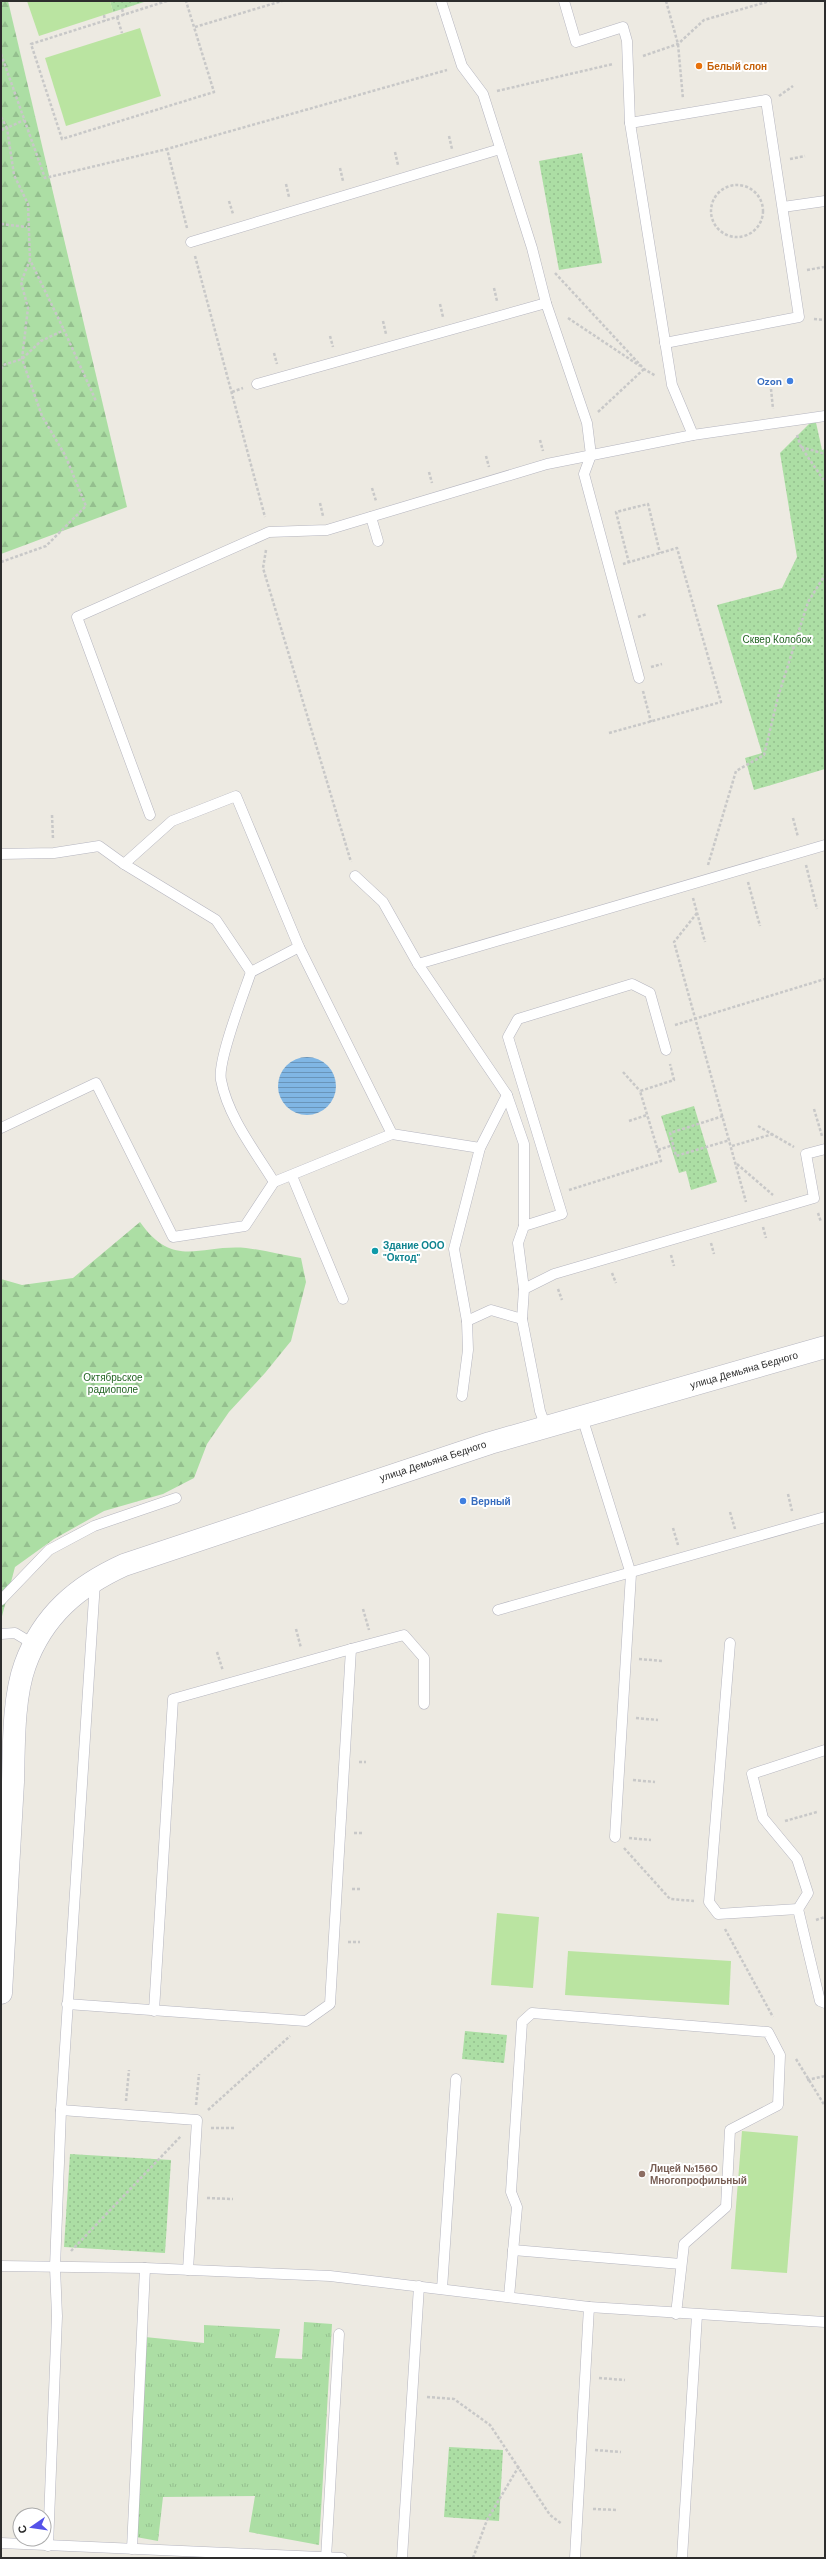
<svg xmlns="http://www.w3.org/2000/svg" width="826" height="2559" viewBox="0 0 826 2559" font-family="'DM Sans',sans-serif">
	<defs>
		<pattern id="grass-tufts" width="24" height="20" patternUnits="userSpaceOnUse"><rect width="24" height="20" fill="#acdea4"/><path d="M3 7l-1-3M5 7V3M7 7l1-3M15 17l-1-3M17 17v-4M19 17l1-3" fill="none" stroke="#94bf8e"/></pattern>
		<pattern id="forest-firs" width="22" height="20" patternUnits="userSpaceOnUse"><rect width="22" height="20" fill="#acdea4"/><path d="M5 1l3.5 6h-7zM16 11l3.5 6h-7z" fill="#94bf8e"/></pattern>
		<pattern id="park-dots" width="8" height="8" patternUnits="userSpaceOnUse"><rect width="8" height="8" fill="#acdea4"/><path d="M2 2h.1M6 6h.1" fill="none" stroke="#94bf8e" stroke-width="1.8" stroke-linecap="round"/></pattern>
		<pattern id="water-rules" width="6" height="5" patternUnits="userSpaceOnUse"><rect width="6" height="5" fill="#80b6e4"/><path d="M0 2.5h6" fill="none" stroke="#6994b9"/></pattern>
	</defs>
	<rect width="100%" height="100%" fill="#edeae2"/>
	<polygon fill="url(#grass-tufts)" points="304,2322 332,2324 319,2545 249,2532 255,2496 163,2497 158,2541 136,2537 145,2337 204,2343 204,2325 280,2329 275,2358 302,2359"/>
	<g fill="url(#forest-firs)">
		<polygon points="1,1 8,1 127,507 1,554"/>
		<path d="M140 1222C174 1270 200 1244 246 1248 264 1250 282 1255 301 1258L306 1282 291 1341 265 1373 229 1412 207 1444 194 1478 163 1494 104 1511 54 1539 15 1567 1 1620V1279L22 1285 73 1278Z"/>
	</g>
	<g fill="url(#park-dots)">
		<polygon points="110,1 147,1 113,12"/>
		<polygon points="582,153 602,263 559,270 539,161"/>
		<polygon points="815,418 822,450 825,449 825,769 754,790 745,758 762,753 717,605 782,588 797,557 780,453"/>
		<polygon points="694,1106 717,1182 691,1190 686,1171 679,1173 661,1116"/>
		<polygon points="465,2031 507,2035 504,2063 462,2059"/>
		<polygon points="70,2154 171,2160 165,2253 64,2247"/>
		<polygon points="449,2447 503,2450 499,2521 444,2517"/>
	</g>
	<g fill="#bae4a1">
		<polygon points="27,1 110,1 113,12 39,36"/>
		<polygon points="140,28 161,96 66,126 45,58"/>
		<polygon points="497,1913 539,1917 533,1988 491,1985"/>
		<polygon points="568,1951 731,1961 729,2005 565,1995"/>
		<polygon points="742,2131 798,2136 787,2273 731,2269"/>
	</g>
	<circle fill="url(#water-rules)" cx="307" cy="1086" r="29"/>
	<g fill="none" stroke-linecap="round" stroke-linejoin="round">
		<g stroke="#b5b5bf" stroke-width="11">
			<g id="service">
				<polyline points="441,1 462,66 483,94 532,248 546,303 587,423 591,455 584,474 639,678"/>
				<polyline points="564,1 576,42 623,27 627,41 630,123 672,385 693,435"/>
				<polyline points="630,123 766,100 799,317 665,343"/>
				<polyline points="783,207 825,201"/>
				<polyline points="191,242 500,149"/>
				<polyline points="257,384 546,303"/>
				<polyline points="371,517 378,541"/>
				<polyline points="150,815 77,617 269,532 327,530 547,464 693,435 825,416"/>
				<polyline points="1,854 54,853 99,846 124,864 216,920 251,972 299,947"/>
				<polyline points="124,864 172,821 236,796 299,947 392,1134 480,1148"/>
				<polyline points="355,876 383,902 418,964"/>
				<path d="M251 972C244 993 217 1061 221 1080 228 1117 255 1151 274 1182"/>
				<polyline points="1,1128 96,1083 173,1237 245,1226 274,1182 392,1134"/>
				<polyline points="292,1176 343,1299"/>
				<polyline points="524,1226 524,1144 507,1095 418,964 825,845"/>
				<polyline points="524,1289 518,1243 524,1226 562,1214 508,1037 518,1019 632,984 650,993 666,1050"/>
				<polyline points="467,1321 491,1310 522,1319"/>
				<polyline points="462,1396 468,1350 467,1321 454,1249 480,1148 507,1095"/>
				<polyline points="582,1417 631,1574 615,1837"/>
				<polyline points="546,1427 540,1411 522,1319 524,1289 554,1274 814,1198 806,1154 825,1149"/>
				<polyline points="1,1600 49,1550 94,1526 176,1498"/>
				<polyline points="498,1610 825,1517"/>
				<polyline points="1,1634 15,1633 35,1645"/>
				<polyline points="730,1643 709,1902 718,1914 798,1909 820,2001 825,2003"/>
				<polyline points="351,1649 404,1635 424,1658 424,1704"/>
				<polyline points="798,1909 808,1893 797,1859 763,1818 752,1774 825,1750"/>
				<polyline points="67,2004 306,2021 330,2004 351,1649 173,1699 154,2011"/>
				<polyline points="61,2110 197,2120 188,2270"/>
				<polyline points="513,2250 681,2264"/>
				<polyline points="1,2266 145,2268 330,2276 589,2307"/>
				<polyline points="442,2289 456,2079"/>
				<polyline points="509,2297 517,2207 511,2192 522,2022 532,2013 768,2032 780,2055 778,2105 730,2130 726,2207 684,2244 676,2314"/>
				<polyline points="1,2543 342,2558"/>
				<polyline points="48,2546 57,2316 55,2267 61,2110 95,1582"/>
				<polyline points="132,2549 145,2268"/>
				<polyline points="326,2558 339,2334"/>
				<polyline points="402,2558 419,2286"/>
				<polyline points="575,2558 589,2307 825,2322"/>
				<polyline points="682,2558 697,2315"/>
			</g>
		</g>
		<g stroke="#b5b5bf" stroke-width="23">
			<path id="tertiary" d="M1 1993C5 1923 9 1852 13 1782 14 1746 13 1698 25 1665 43 1615 78 1586 124 1565L490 1443 825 1347"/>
		</g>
		<g stroke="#c8c8c8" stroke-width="2.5" stroke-dasharray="3 2" stroke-linecap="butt">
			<polyline points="167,1 31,44 62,139 214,92 186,1"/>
			<polyline points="666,1 678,44 683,99"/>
			<polyline points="122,9 124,15"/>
			<polyline points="104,15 105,21"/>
			<polyline points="117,17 122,33"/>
			<polyline points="195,27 282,1"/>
			<polyline points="1,54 45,178 167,149"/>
			<polyline points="643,56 678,44 704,20 770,1"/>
			<polyline points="497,91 613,64"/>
			<polyline points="779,96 793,86"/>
			<polyline points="1,117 7,128 24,120"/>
			<polyline points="1,130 7,128 14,175 28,204 30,260 64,330"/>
			<polyline points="449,136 452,149"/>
			<polyline points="395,152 398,165"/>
			<polyline points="790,159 805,156"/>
			<polyline points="340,168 343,181"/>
			<polyline points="286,184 289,197"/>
			<circle cx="737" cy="211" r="26"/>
			<polyline points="229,201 233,214"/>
			<polyline points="1,224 27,227"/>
			<polyline points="187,228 167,149 447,70"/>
			<polyline points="195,256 265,517"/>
			<polyline points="807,270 824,267"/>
			<polyline points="555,273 644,369 656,376"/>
			<polyline points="494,288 497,301"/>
			<polyline points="440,304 443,317"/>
			<polyline points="568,318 640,366"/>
			<polyline points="814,319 825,320"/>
			<polyline points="383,321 386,334"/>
			<polyline points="330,336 333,347"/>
			<polyline points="274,353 277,364"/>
			<polyline points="1,369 3,365 22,359 41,341 64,330 96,401"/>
			<polyline points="771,389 773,409"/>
			<polyline points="232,392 243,388"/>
			<polyline points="598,412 644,369"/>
			<polyline points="797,435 801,447 825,482"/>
			<polyline points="540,440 543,451"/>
			<polyline points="801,447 825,454"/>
			<polyline points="486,456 489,467"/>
			<polyline points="429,472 432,483"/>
			<polyline points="372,488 376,501"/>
			<polyline points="320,503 323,516"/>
			<polyline points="266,550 263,568 351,862"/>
			<polyline points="1,562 46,546 86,506 65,455 42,416 22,359 28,308 21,282 30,260"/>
			<polyline points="629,563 616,512 648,504 660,553"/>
			<polyline points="638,617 647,614"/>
			<polyline points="651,667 662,664"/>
			<polyline points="643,691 651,722"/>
			<polyline points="609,733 721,702 677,548 623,564"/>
			<polyline points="52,815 53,839"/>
			<polyline points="793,818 798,837"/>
			<polyline points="708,865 736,771 764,755 778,697 808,602 825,575"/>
			<polyline points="806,865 817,909"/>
			<polyline points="748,882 760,926"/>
			<polyline points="693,898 705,942"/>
			<polyline points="697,913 674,942 746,1202"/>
			<polyline points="675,1025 825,979"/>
			<polyline points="623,1072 640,1091"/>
			<polyline points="814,1109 822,1136"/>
			<polyline points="723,1116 670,1133 676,1156 730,1140"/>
			<polyline points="629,1121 647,1115"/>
			<polyline points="758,1126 794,1147"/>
			<polyline points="732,1146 773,1134"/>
			<polyline points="658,1150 673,1145"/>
			<polyline points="737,1164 773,1195"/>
			<polyline points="569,1190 661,1161 640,1091 674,1080 670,1064"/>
			<polyline points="818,1213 821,1222"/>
			<polyline points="763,1227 766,1238"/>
			<polyline points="711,1243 714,1254"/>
			<polyline points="671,1255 674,1266"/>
			<polyline points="612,1273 616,1283"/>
			<polyline points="558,1289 562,1300"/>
			<polyline points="788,1494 792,1511"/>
			<polyline points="730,1512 735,1529"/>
			<polyline points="673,1528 678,1545"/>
			<polyline points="363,1609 369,1630"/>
			<polyline points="296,1629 301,1648"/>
			<polyline points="217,1652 223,1671"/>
			<polyline points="639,1659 663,1661"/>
			<polyline points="636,1718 658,1720"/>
			<polyline points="359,1762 366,1762"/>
			<polyline points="633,1780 655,1782"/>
			<polyline points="785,1821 817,1812"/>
			<polyline points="354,1833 364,1833"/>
			<polyline points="629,1838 651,1840"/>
			<polyline points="624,1848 670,1899 694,1901"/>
			<polyline points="352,1889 362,1889"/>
			<polyline points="816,1920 825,1917"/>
			<polyline points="725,1929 773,2017"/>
			<polyline points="348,1942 360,1942"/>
			<polyline points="796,2059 825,2106"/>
			<polyline points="807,2080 825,2076"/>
			<polyline points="126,2101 129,2070"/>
			<polyline points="196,2105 199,2074"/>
			<polyline points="208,2110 290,2036"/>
			<polyline points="211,2128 234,2128"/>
			<polyline points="207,2198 233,2199"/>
			<polyline points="71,2251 181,2136"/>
			<polyline points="599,2378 625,2380"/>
			<polyline points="427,2397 454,2399 490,2425 550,2515 562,2524"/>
			<polyline points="595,2450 621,2452"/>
			<polyline points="593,2509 618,2510"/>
			<polyline points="473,2558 487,2520 519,2466"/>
		</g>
		<use href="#service" stroke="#fff" stroke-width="10"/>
		<use href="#tertiary" stroke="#fff" stroke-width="22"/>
	</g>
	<circle fill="#e8710a" stroke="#fff" stroke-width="1.5" cx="699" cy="66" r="4"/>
	<g fill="#3f7fe0" stroke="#fff" stroke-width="1.5">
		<circle cx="790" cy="381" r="4"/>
		<circle cx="463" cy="1501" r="4"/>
	</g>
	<circle fill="#0f9aa8" stroke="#fff" stroke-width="1.5" cx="375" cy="1251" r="4"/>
	<circle fill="#8d6e63" stroke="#fff" stroke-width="1.5" cx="642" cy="2174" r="4"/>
	<g text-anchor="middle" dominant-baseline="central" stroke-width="4" stroke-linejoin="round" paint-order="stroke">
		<g font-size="10" font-weight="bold" fill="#c56008" stroke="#fff" text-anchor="start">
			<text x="707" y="66">Белый слон</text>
		</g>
		<g font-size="10" font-weight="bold" fill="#366cbe" stroke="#fff" text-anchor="end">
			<text x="782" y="381">Ozon</text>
			<text x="471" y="1501" text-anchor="start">Верный</text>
		</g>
		<g font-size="10" fill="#236523" stroke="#fff">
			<text x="777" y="639">Сквер Колобок</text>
			<text x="113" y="1377">Октябрьское<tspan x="113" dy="12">радиополе</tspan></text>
		</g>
		<g font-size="10" font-weight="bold" fill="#0d838f" stroke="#fff" text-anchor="start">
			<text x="383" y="1245">Здание ООО<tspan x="383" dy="12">"Октод"</tspan></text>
		</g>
		<g font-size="10" fill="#2d2d2d" stroke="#fff">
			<text transform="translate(744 1370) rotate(-16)">улица Демьяна Бедного</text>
			<text transform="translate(433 1461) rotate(-18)">улица Демьяна Бедного</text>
		</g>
		<g font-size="10" font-weight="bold" fill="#785e54" stroke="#fff" text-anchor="start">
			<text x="650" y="2168">Лицей №1560<tspan x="650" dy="12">Многопрофильный</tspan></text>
		</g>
	</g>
	<rect width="826" height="2559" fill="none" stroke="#2d2d2d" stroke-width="4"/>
	<g transform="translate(32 2527) rotate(257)"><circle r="19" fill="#ffffff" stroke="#ababab"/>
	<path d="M0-3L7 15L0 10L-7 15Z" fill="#5452e9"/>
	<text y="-6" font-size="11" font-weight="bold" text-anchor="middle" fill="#2d2d2d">С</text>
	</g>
</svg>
